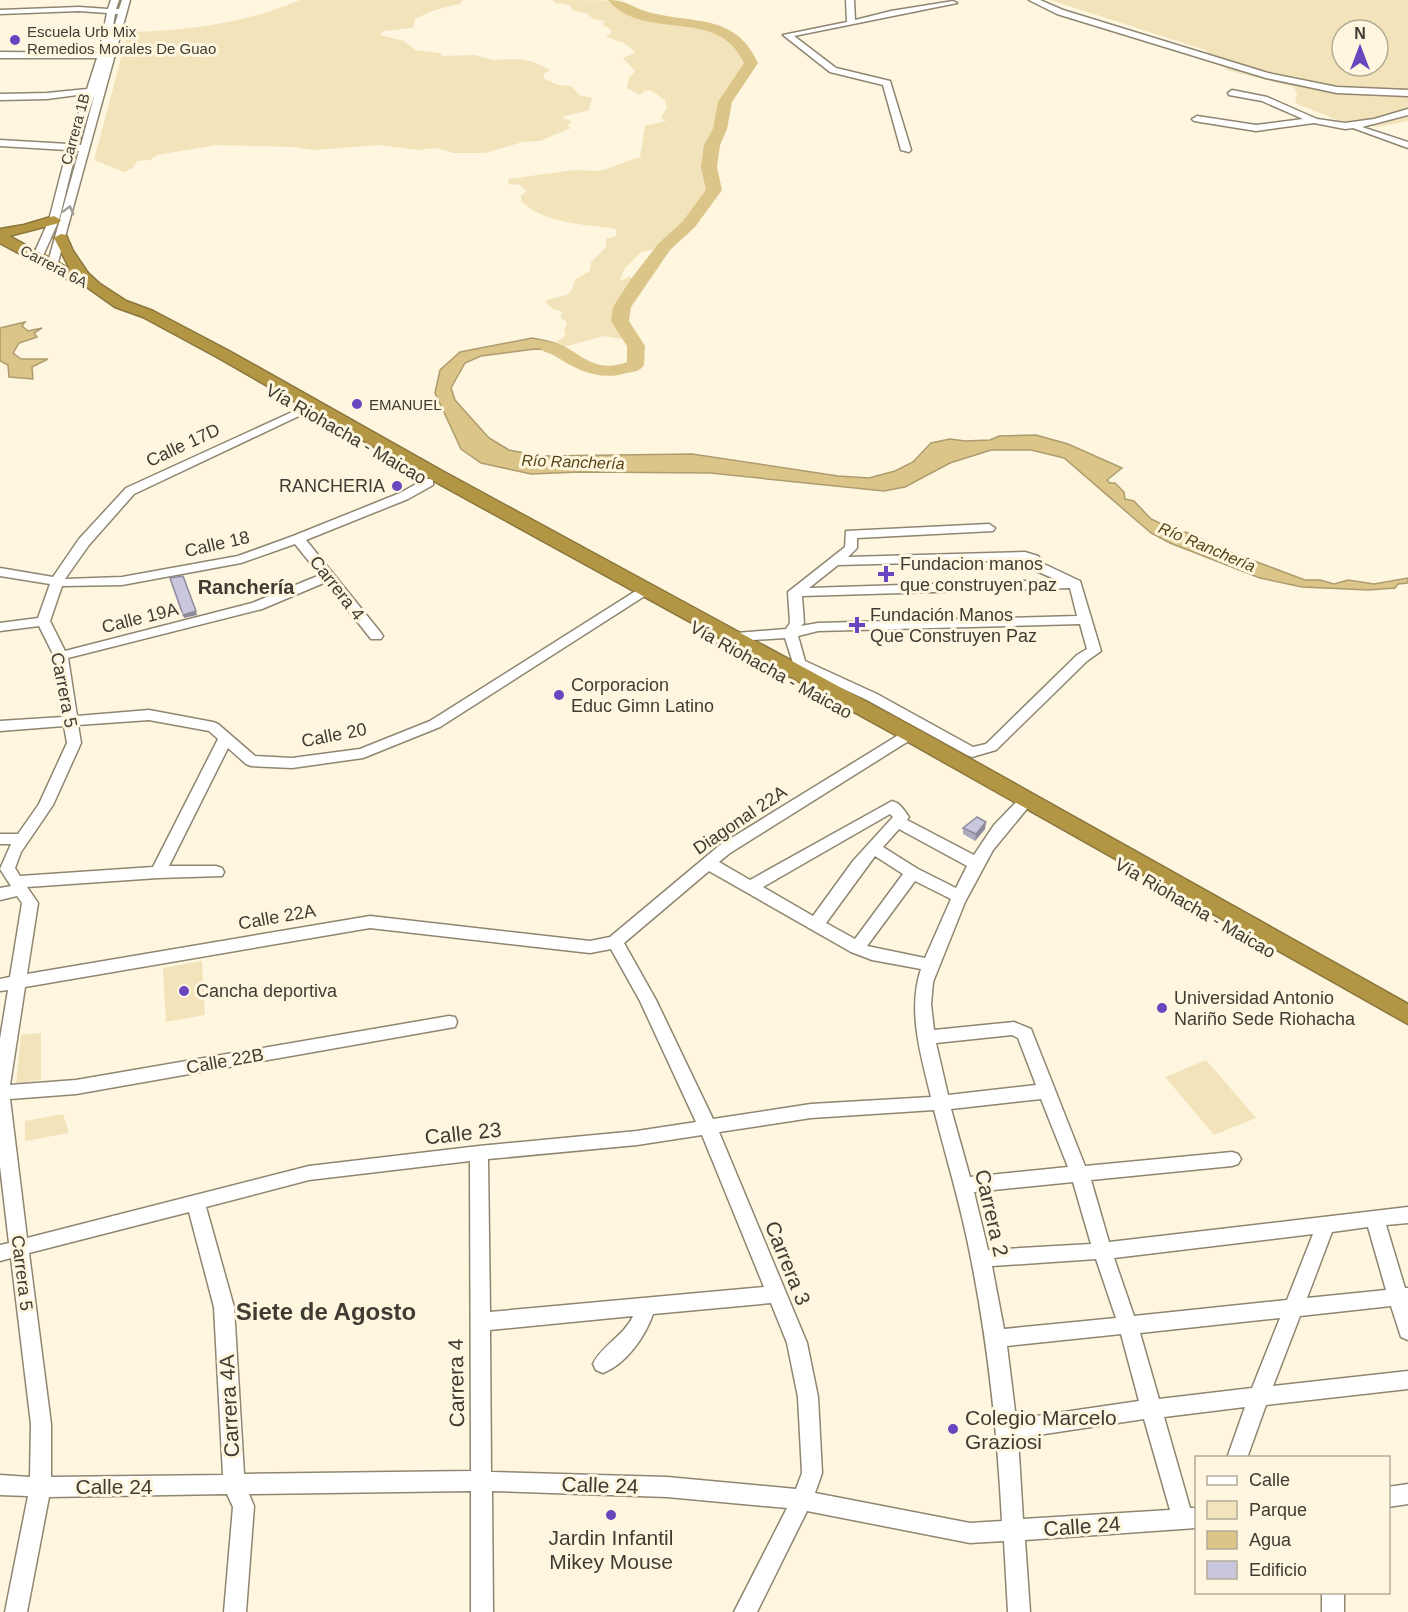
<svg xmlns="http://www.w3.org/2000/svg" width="1408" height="1612" viewBox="0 0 1408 1612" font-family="Helvetica,sans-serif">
	<rect width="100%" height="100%" fill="#fef6df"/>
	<g fill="#f3e3bb" fill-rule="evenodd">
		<path d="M300 0H463L460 4C441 7 431 11 415 19L414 26 411 28 384 31 380 35 404 41 415 50 440 53 442 56 475 55 493 60 519 59 530 61 551 70 545 73 543 78 558 85 571 86 579 95 592 98 589 110 562 117 572 122 567 125 571 128 540 141 523 142 485 153H453L437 148 418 150 379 145 314 150 294 147 216 145 157 155 150 160 137 161 133 168 124 172 94 160 128 32C185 31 248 23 300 0Z"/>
		<path d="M552 0C564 0 608 0 616 1 626 6 634 13 645 16 681 26 739 17 751 63L725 102 720 129 712 145 709 166 714 190 689 224 664 247 641 252 625 268 620 279 621 281 630 276 632 283C627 293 610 305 616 317H621V322L634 341 604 336 564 347 556 342 566 335 564 331 567 322 560 317 563 312 553 309 546 303V300L567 295 572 289 576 279 590 271 591 262 606 247V239L616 236V229C585 224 544 224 521 201V195L527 191 520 185 509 184 508 179 575 170 600 171 640 157 645 126 666 121 661 118 667 107 665 100 650 90 644 91 640 95 627 88 629 78 635 71 623 58 636 52 622 42 606 37 612 32 609 28 603 26 604 21 593 19 588 14 573 10 569 5 556 3Z"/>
		<path d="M1050 0H1408V121L1377 127 1340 121 1295 103 1297 95 1294 87 1227 70 1205 50ZM1342 30H1378V66H1342Z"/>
		<polygon points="202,961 205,1015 166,1022 163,968"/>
		<polygon points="41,1033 41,1080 16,1083 21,1035"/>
		<polygon points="1206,1060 1256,1118 1214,1135 1165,1077"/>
		<polygon points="63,1114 69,1133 25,1141 25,1121"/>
	</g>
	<g fill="#dcc589" stroke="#ad9c6f" stroke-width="1.5">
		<polygon points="25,322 22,326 28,331 42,328 34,333 37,337 19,343 13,353 21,359 48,359 32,367 33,379 9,377 8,365 0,361 0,328"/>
		<path d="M532 338C550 341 567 343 574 362L553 350 535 349 481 356 465 363 451 388 455 400 489 438 509 450 540 456 692 454 838 476 869 478 895 471 913 462 931 443 950 439 965 441 990 440 999 436 1036 435 1068 444 1122 468 1107 480 1110 483H1115L1124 492 1125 499 1134 501 1151 519 1177 531 1190 533 1214 546 1305 580H1320L1334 584 1348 580 1374 584 1408 578V583L1398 584 1395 588 1369 590 1302 587 1260 578 1170 543 1151 533 1064 458 1031 450H991L950 463 905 487 884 491 710 473 580 472 531 474 481 463 461 449 435 393 440 370 460 352Z"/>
	</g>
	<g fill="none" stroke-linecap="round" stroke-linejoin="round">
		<path fill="#dcc589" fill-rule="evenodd" d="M608 0C629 0 633 9 652 13 696 24 736 14 758 63L732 102 727 129 720 145 717 167 722 190 695 227 670 250 631 307 629 321 645 346 644 365C640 371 634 372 627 373 599 381 579 371 555 356 549 352 543 353 539 347L542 343C572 336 585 378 627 362V346L611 321 613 307 631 279 658 244 683 221 706 190 701 167 704 145 713 129 718 102 744 63C718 5 644 43 608 0Z"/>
		<g stroke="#8e8671" stroke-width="3">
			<g id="minor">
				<path d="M111 0H119L116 9H119L122 0H130L57 266 52 269 47 266 79 151H76L59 220 42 258 37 261 32 258 49 220 67 150 0 146V140L68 144 85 94 47 99 0 100V94L47 93 87 89 97 58H0V52L99 53 107 13 79 11 0 14V10L79 7 108 9ZM115 14H118L111 38ZM95 93 81 145H78Z"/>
				<polygon points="846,0 854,0 855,20 891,11 953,1 957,3 794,36 836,68 890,81 911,150 909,152 901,150 883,85 830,72 783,35 847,22"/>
				<polygon points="1029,0 1040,0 1063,10 1268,73 1337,87 1408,90 1408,96 1337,93 1266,78 1057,14"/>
				<polygon points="1232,90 1267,97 1317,119 1345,123 1374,119 1408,109 1408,115 1362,127 1408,142 1408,148 1353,128 1345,129 1314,123 1256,131 1194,121 1192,119 1197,116 1256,125 1303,119 1262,101 1229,95 1228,93"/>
				<path d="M314 402 318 403V407L134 494 89 545 65 579 122 577 238 556 293 536 400 493 425 479H433V485L408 499 306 540 381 633 383 636 381 639H371L326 582 262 609 68 658 77 716 149 710 213 722 218 724 255 756 292 758 360 749 430 721 642 587 647 586 654 590 440 727 363 758 292 768 251 766 246 764 228 748 169 866H216L222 868 224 872 222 876 158 878 27 887 38 903 27 974 370 916 590 941 610 937 720 845 905 731H915L917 734 915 737 730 853 719 862 750 880 892 801C900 803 904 810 909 817L907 820 974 855 994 825 1023 795H1033L1035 799 993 850 965 902 933 982 931 1004 934 1030 1014 1022 1031 1029 1085 1166 1232 1152 1238 1154 1241 1159 1238 1164 1232 1166 1091 1180 1109 1242 1408 1207V1223L1386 1225 1405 1288H1408V1340L1401 1337 1391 1306 1300 1316 1273 1386 1408 1371V1389L1266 1405 1247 1458H1227L1245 1407 1164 1417 1190 1508H1196V1528L1025 1540 1030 1612H1008L1004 1541 970 1543 807 1511 757 1612H734L787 1508 667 1497 492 1491 493 1612H471V1491L249 1494 254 1506 246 1612H224L233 1507 227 1494 49 1497 27 1612H5L28 1496 0 1495V1475L30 1477 31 1424 11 1258 0 1261V1245L9 1243 0 1166V1039L8 990 0 991V979L10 977 22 903 17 896 0 900V888L11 886 0 869 11 844H0V834H18L39 804 67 743 64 726 0 731V721L63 717 54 656 39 626 0 631V623L38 618 50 584 0 576V568L53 577 79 539 126 488ZM295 544 320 575 252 603 65 651 50 621 62 586 122 585 241 563ZM149 720 209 731 218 739 153 867 20 876 15 868 21 852 53 805 81 743 78 725ZM890 814 893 817 853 861 813 916 763 887ZM899 829 967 866 956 888 918 869 883 847ZM875 856 903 874 855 939 826 923ZM709 871 851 952 872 960 921 969C907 1010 921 1056 931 1097L811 1104 713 1119 656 1000 624 943ZM915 881 951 899 925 958 867 946ZM370 928 590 953 611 949 640 1001 696 1122 637 1131 479 1146 309 1166 27 1238 10 1099 76 1094 449 1028 455 1027 457 1022 455 1017 449 1016 76 1080 10 1085 25 987ZM1012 1035 1018 1038 1036 1085 948 1095 936 1043ZM1041 1099 1068 1167 970 1177 951 1109ZM934 1110C945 1153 958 1196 967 1239 987 1333 997 1425 1002 1521L970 1523 815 1493 822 1473 818 1397 807 1343 719 1132 811 1118ZM702 1135 764 1287 490 1312 488 1159 637 1145ZM470 1161 471 1471 244 1474 234 1307 206 1207 309 1180ZM1073 1182 1091 1244 988 1250 974 1192ZM189 1212 214 1307 223 1475 51 1477V1424L29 1253ZM1368 1227 1386 1290 1307 1298 1332 1232ZM1313 1234 1287 1300 1134 1316 1114 1258ZM1096 1259 1116 1318 1004 1329 992 1266ZM771 1303 787 1343 798 1397 802 1473 796 1489 667 1477 491 1472 490 1330 633 1316C624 1336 602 1345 593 1364L596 1370 603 1373C626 1364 645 1337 653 1314ZM1280 1318 1252 1388 1159 1399 1140 1333ZM1121 1334 1139 1401 1016 1419 1007 1346ZM1144 1419 1170 1510 1023 1519 1018 1438Z"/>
				<path d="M989 524 995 528 993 531 857 538V548L848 557 1025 552 1038 556 1044 564 1080 581 1101 651 1087 661 996 750 972 757 967 755 867 700 794 666 785 638 739 641 724 648 717 644 736 633 786 629 790 623 788 592 845 547 846 531ZM1024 560 1028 562 1034 570 1057 580 809 588 838 565ZM1070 588 1077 616 818 623 801 626 804 623 802 596ZM1080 624 1087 649 1077 655 986 744 973 747 877 694 805 661 798 636 818 631Z"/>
				<polygon points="1408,1484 1408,1504 1388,1507 1388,1487"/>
				<rect x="1322" y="1592" width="22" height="20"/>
			</g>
		</g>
		<g stroke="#8a763e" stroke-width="3">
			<polygon id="highway" points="54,216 61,220 59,223 9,236 70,269 54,238 61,234 66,235 73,251 88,273 100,284 126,301 153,311 229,351 444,472 917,729 1408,1004 1408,1024 903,739 432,480 217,357 143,317 115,307 84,285 76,284 0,243 0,229 24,225"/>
		</g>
		<use href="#minor" fill="#fff" fill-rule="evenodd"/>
		<use href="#highway" fill="#b39644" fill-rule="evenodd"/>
	</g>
	<polygon fill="#adabbe" points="963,828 985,829 975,841 963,834"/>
	<g fill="#8d8b9b">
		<polygon points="196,611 197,615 184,618 183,615"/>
		<polygon points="986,822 985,829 975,841 976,834"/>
	</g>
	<g fill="#c9c7dd" stroke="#8d8b9b" stroke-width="1.5">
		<polygon points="183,576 196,611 183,615 170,578"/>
		<polygon points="977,817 986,822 976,834 963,828"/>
	</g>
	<defs><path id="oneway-chevron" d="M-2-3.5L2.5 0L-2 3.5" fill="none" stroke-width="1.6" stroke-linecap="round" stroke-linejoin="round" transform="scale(1.5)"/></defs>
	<use stroke="#9f9e99" href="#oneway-chevron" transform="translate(69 210) rotate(-75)"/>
	<g fill="#6746bf" stroke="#fef6df" stroke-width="2">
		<circle cx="15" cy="40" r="6"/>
		<circle cx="357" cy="404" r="6"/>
		<circle cx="397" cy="486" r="6"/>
		<path d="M883 565h6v6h6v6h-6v6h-6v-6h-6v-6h6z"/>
		<path d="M854 616h6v6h6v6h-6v6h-6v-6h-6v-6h6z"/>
		<circle cx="559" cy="695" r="6"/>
		<circle cx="184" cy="991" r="6"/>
		<circle cx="1162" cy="1008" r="6"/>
		<circle cx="953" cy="1429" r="6"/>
		<circle cx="611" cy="1515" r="6"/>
	</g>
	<g text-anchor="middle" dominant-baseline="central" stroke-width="6" stroke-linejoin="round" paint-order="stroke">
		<g font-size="15" fill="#3f3c33" stroke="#fef6df" text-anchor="start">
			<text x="27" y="31">Escuela Urb Mix<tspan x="27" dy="17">Remedios Morales De Guao</tspan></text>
			<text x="369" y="404">EMANUEL</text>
		</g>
		<g font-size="15" fill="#3f3c33" stroke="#fef6df">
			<text transform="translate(75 129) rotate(-75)">Carrera 1B</text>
			<text transform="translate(54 266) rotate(28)">Carrera 6A</text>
		</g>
		<g font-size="16" font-style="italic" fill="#564617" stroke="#fef6df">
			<text transform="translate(573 462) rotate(2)">Río Ranchería</text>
			<text transform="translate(1207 547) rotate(23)">Río Ranchería</text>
		</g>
		<g font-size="18" fill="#3f3c33" stroke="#fef6df">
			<text transform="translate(346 434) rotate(30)">Vía Riohacha - Maicao</text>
			<text transform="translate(183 445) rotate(-25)">Calle 17D</text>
			<text transform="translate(217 544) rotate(-13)">Calle 18</text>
			<text transform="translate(337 588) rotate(52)">Carrera 4</text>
			<text transform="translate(140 618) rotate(-14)">Calle 19A</text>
			<text transform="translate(771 670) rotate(29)">Vía Riohacha - Maicao</text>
			<text transform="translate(64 690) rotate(79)">Carrera 5</text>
			<text transform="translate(334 735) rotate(-11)">Calle 20</text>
			<text transform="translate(740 820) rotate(-34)">Diagonal 22A</text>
			<text transform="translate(1195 908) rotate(30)">Vía Riohacha - Maicao</text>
			<text transform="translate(277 917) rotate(-10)">Calle 22A</text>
			<text transform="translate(225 1061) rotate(-10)">Calle 22B</text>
			<text transform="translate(22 1273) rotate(83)">Carrera 5</text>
		</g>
		<g font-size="18" fill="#3f3c33" stroke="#fef6df" text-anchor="start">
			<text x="385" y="486" text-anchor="end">RANCHERIA</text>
			<text x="900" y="564">Fundacion manos<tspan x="900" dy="21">que construyen paz</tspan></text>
			<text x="870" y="615">Fundación Manos<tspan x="870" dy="21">Que Construyen Paz</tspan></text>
			<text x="571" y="685">Corporacion<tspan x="571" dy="21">Educ Gimn Latino</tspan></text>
			<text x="196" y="991">Cancha deportiva</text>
			<text x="1174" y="998">Universidad Antonio<tspan x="1174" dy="21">Nariño Sede Riohacha</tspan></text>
		</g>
		<g font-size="20" font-weight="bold" fill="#3f3c33" stroke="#fef6df">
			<text x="246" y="587">Ranchería</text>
		</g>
		<g font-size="21" fill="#3f3c33" stroke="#fef6df">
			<text transform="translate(463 1133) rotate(-6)">Calle 23</text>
			<text transform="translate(992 1213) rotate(77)">Carrera 2</text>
			<text transform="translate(788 1263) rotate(68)">Carrera 3</text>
			<text transform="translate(456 1383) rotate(-91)">Carrera 4</text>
			<text transform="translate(229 1406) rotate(-93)">Carrera 4A</text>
			<text transform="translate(600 1485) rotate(2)">Calle 24</text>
			<text x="114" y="1486">Calle 24</text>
			<text transform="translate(1082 1526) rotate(-4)">Calle 24</text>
		</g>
		<g font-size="21" fill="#3f3c33" stroke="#fef6df" text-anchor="start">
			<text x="965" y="1417">Colegio Marcelo<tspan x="965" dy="24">Graziosi</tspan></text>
			<text x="611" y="1537" text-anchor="middle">Jardin Infantil<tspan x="611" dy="24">Mikey Mouse</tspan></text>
		</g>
		<g font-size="24" font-weight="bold" fill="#3f3c33" stroke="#fef6df">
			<text x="326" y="1311">Siete de Agosto</text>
		</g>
	</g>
	<rect x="1195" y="1456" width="195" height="138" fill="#fef6df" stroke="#b2ac9a" stroke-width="1.5"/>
	<rect x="1207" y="1476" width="30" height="9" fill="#ffffff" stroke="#b2ac9a" stroke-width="1.5"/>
	<text x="1249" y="1486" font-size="18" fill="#3f3c33">Calle</text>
	<rect x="1207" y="1501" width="30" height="18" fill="#f3e3bb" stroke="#b2ac9a" stroke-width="1.5"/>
	<text x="1249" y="1516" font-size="18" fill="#3f3c33">Parque</text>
	<rect x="1207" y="1531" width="30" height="18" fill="#dcc589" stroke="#b2ac9a" stroke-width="1.5"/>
	<text x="1249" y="1546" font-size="18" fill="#3f3c33">Agua</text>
	<rect x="1207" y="1561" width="30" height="18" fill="#c9c7dd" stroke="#b2ac9a" stroke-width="1.5"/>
	<text x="1249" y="1576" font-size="18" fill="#3f3c33">Edificio</text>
	<g transform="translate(1360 48)"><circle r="28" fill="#fef6df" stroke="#b2ac9a" stroke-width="1.5"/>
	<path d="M0-4.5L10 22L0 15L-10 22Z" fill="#6746bf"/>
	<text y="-9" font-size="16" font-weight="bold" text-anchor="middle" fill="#3f3c33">N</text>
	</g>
</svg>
